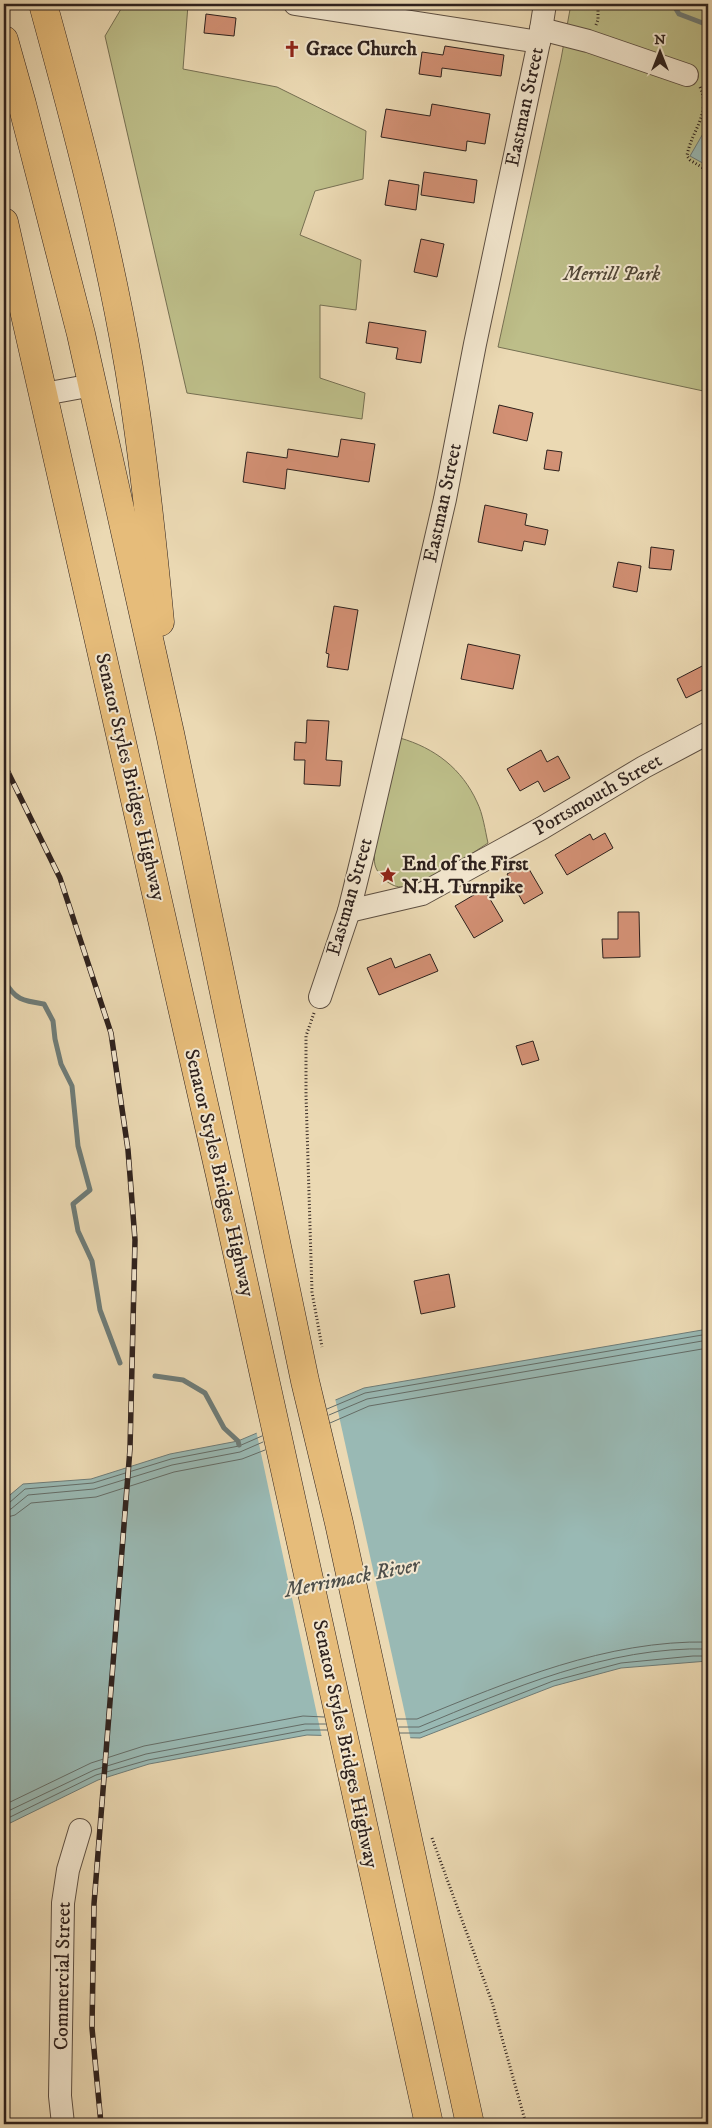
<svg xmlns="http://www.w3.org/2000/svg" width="712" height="2128" viewBox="0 0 712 2128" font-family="'IM FELL DW Pica',serif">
	<rect width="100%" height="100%" fill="#ebd9b3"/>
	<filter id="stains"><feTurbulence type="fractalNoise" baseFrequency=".004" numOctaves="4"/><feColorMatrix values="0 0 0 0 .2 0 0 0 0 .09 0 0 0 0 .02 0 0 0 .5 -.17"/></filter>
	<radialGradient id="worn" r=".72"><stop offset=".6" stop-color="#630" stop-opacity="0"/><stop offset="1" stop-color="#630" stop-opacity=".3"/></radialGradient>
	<g fill="#bdbe89" stroke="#767053">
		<polygon points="124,4 188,5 183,69 277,87 366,131 363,179 315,191 300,235 361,260 356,310 320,305 320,378 365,393 362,419 187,393 105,36"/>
		<polygon points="571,4 708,4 708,392 498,347 561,59"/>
		<path d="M400 738C435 748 462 769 477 802 483 814 485 830 488 843 470 855 423 885 403 887 391 888 378 876 375 865 370 849 395 759 400 738Z"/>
	</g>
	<g fill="#99b9b4" stroke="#6e7c78">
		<polygon points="708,125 708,166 690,156"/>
		<polygon points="708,1329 708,1661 621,1668 554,1686 420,1738 307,1735 149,1764 98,1780 4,1826 4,1500 23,1484 91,1479 170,1454 238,1441 364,1388"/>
	</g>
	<polygon fill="#ebd9b3" points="335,1398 411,1741 322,1738 256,1430"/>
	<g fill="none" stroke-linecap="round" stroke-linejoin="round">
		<g stroke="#646d68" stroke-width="1">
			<polyline points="327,1409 365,1393 708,1334"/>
			<polyline points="329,1415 367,1399 708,1340"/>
			<polyline points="330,1423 369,1406 708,1348"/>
			<polyline points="4,1504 9,1503 25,1489 93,1483 171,1459 239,1446 262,1436"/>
			<polyline points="4,1510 11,1509 28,1495 94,1489 172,1465 240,1452 263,1442"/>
			<polyline points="4,1518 15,1515 31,1503 96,1497 174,1472 242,1459 265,1450"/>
			<path d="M397 1719H417C510 1681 606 1640 708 1642"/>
			<path d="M399 1727H419C510 1689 608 1646 708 1649"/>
			<polyline points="400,1733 420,1733 553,1681 621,1663 693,1656 708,1656"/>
			<polyline points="4,1805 91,1763 144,1746 303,1716 324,1717"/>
			<polyline points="4,1813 94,1770 146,1754 305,1724 326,1724"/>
			<polyline points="4,1820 96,1775 148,1760 306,1730 327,1730"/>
		</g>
		<g stroke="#6e7c78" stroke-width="5">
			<polyline points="673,4 679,14 708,25"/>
			<path d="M4 980C15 1000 23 1001 44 1004L53 1021 55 1039 61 1064 72 1086 78 1146 90 1190 73 1204 78 1231 92 1261 100 1310 120 1363"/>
			<polyline points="155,1376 183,1380 205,1393 224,1428 238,1441 239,1445"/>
		</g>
	</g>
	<g fill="#d29074" stroke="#2e211d">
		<polygon points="206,14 236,18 234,36 204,33"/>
		<polygon points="445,46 504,55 501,76 442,68 441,77 419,74 422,52 443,55"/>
		<polygon points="432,104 490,114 485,144 467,141 466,151 381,137 386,109 430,116"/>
		<polygon points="424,172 477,180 474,203 421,195"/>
		<polygon points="389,180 419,185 416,210 385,205"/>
		<polygon points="421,239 444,244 437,277 414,272"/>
		<polygon points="369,322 426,331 421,363 396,359 398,348 366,343"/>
		<polygon points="499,405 533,413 527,441 493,433"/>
		<polygon points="341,439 375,444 369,482 287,469 285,489 243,482 247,452 287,458 288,449 338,457"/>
		<polygon points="547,450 562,452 559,471 544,469"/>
		<polygon points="485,505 527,514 525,525 548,530 545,545 524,541 522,551 478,542"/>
		<polygon points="651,547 674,550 671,570 649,568"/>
		<polygon points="618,562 641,566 637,592 613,587"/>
		<polygon points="334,606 358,610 348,670 327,667 329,654 326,653"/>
		<polygon points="468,644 520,655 513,689 461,679"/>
		<polygon points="708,663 708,687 686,698 677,679"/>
		<polygon points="307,720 329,721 326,760 342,761 340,786 304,784 305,760 294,760 295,742 306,743"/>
		<polygon points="541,750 547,762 558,756 570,778 544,792 538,781 520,791 507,769"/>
		<polygon points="605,833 613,848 567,875 555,855 590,834 593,840"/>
		<polygon points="526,864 543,893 524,904 507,874"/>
		<polygon points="484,889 503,921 474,938 455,906"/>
		<polygon points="618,912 639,912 640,957 603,958 602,939 618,939"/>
		<polygon points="430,954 438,971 379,995 367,968 391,958 395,968"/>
		<polygon points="533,1041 539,1060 522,1065 516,1046"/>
		<polygon points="449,1274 455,1307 421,1314 414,1281"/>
	</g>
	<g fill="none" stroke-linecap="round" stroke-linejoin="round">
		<g stroke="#5d4f42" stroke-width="24">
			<g id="minor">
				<polyline points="295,4 539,42"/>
				<polyline points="541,29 588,41 687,75"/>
				<polyline points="44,394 93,385"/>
				<polyline points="349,911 422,894 542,828 644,767 708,733"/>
				<polyline points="320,997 349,911 363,854 445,499 475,344 539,42 545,4"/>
				<polyline points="63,2124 60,2096 63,1903 68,1870 80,1830"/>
			</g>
		</g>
		<g stroke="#2e211d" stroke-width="29">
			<g id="highway">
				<path d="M43 4C76 124 108 245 129 368 143 452 152 537 160 622"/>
				<polyline points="4,40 22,104 81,334 170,733 305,1381 339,1523 470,2124"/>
				<polyline points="4,222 220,1175 429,2124"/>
			</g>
		</g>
		<g stroke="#2e211d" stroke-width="3" stroke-dasharray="1 2.5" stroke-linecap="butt">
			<polyline points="596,25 598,20 598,4"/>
			<path d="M700 87C712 113 691 131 687 156L690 160 708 171"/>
			<polyline points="314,1013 306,1036 306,1095 312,1292 322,1347"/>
			<polyline points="432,1838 492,2002 526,2124"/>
		</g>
		<use href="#minor" stroke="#f2e6ce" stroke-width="22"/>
		<use href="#highway" stroke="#e6bc7a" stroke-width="28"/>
		<g stroke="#2e211d" stroke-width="5.5">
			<polyline id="rail" points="4,764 60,878 111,1033 128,1150 135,1240 130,1449 94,1904 92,2028 101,2124"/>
		</g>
		<use href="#rail" stroke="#f2e6ce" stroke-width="4" stroke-dasharray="11" stroke-linecap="butt"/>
	</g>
	<defs>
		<g id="church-bare" transform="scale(1.35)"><path d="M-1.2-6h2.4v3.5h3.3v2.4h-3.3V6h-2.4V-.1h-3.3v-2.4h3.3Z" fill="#8f2418" stroke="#f2e6ce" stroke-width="2.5" paint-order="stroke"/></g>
		<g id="sight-bare" transform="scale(1.35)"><path d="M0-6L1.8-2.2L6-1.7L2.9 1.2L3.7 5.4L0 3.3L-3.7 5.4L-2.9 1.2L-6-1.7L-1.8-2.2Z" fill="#8f2418" stroke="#f2e6ce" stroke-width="2.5" paint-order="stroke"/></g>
	</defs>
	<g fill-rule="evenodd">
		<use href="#church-bare" x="292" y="49"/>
		<use href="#sight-bare" x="388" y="875"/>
	</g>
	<g text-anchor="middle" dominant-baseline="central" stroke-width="4" stroke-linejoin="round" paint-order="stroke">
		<g font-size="20" font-weight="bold" fill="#2e211d" stroke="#f2e6ce" text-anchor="start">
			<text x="306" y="49">Grace Church</text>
			<text x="402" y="864">End of the First<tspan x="402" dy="23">N.H. Turnpike</tspan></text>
		</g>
		<g font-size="20" fill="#2e211d" stroke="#f2e6ce">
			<text transform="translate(525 107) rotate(-78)">Eastman Street</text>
			<text transform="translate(443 503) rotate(-78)">Eastman Street</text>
			<text transform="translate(130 777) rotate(77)">Senator Styles Bridges Highway</text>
			<text transform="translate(598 795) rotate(-30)">Portsmouth Street</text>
			<text transform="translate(350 897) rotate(-74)">Eastman Street</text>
			<text transform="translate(219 1173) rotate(77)">Senator Styles Bridges Highway</text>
			<text transform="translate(345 1744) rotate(78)">Senator Styles Bridges Highway</text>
			<text transform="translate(63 1976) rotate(-89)">Commercial Street</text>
		</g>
		<g font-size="20" font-style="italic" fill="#524838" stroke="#f2e6ce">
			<text x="612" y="274">Merrill Park</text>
		</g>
		<g font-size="21" font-style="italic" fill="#4e4f4a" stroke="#f2e6ce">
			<text transform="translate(352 1578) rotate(-11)">Merrimack River</text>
		</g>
	</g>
	<rect width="712" height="2128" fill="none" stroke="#ebd9b3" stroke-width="20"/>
	<rect x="5" y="5" width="702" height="2118" fill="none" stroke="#2e211d" stroke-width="2.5"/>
	<rect x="10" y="10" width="692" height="2108" fill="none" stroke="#2e211d"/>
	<g transform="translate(660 52)" stroke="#f2e6ce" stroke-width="4" paint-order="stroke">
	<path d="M0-4L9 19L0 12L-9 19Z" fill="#2e211d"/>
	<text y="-8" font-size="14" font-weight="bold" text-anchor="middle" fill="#2e211d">N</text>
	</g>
	<rect width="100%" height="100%" filter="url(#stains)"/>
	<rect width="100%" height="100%" fill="url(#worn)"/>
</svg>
